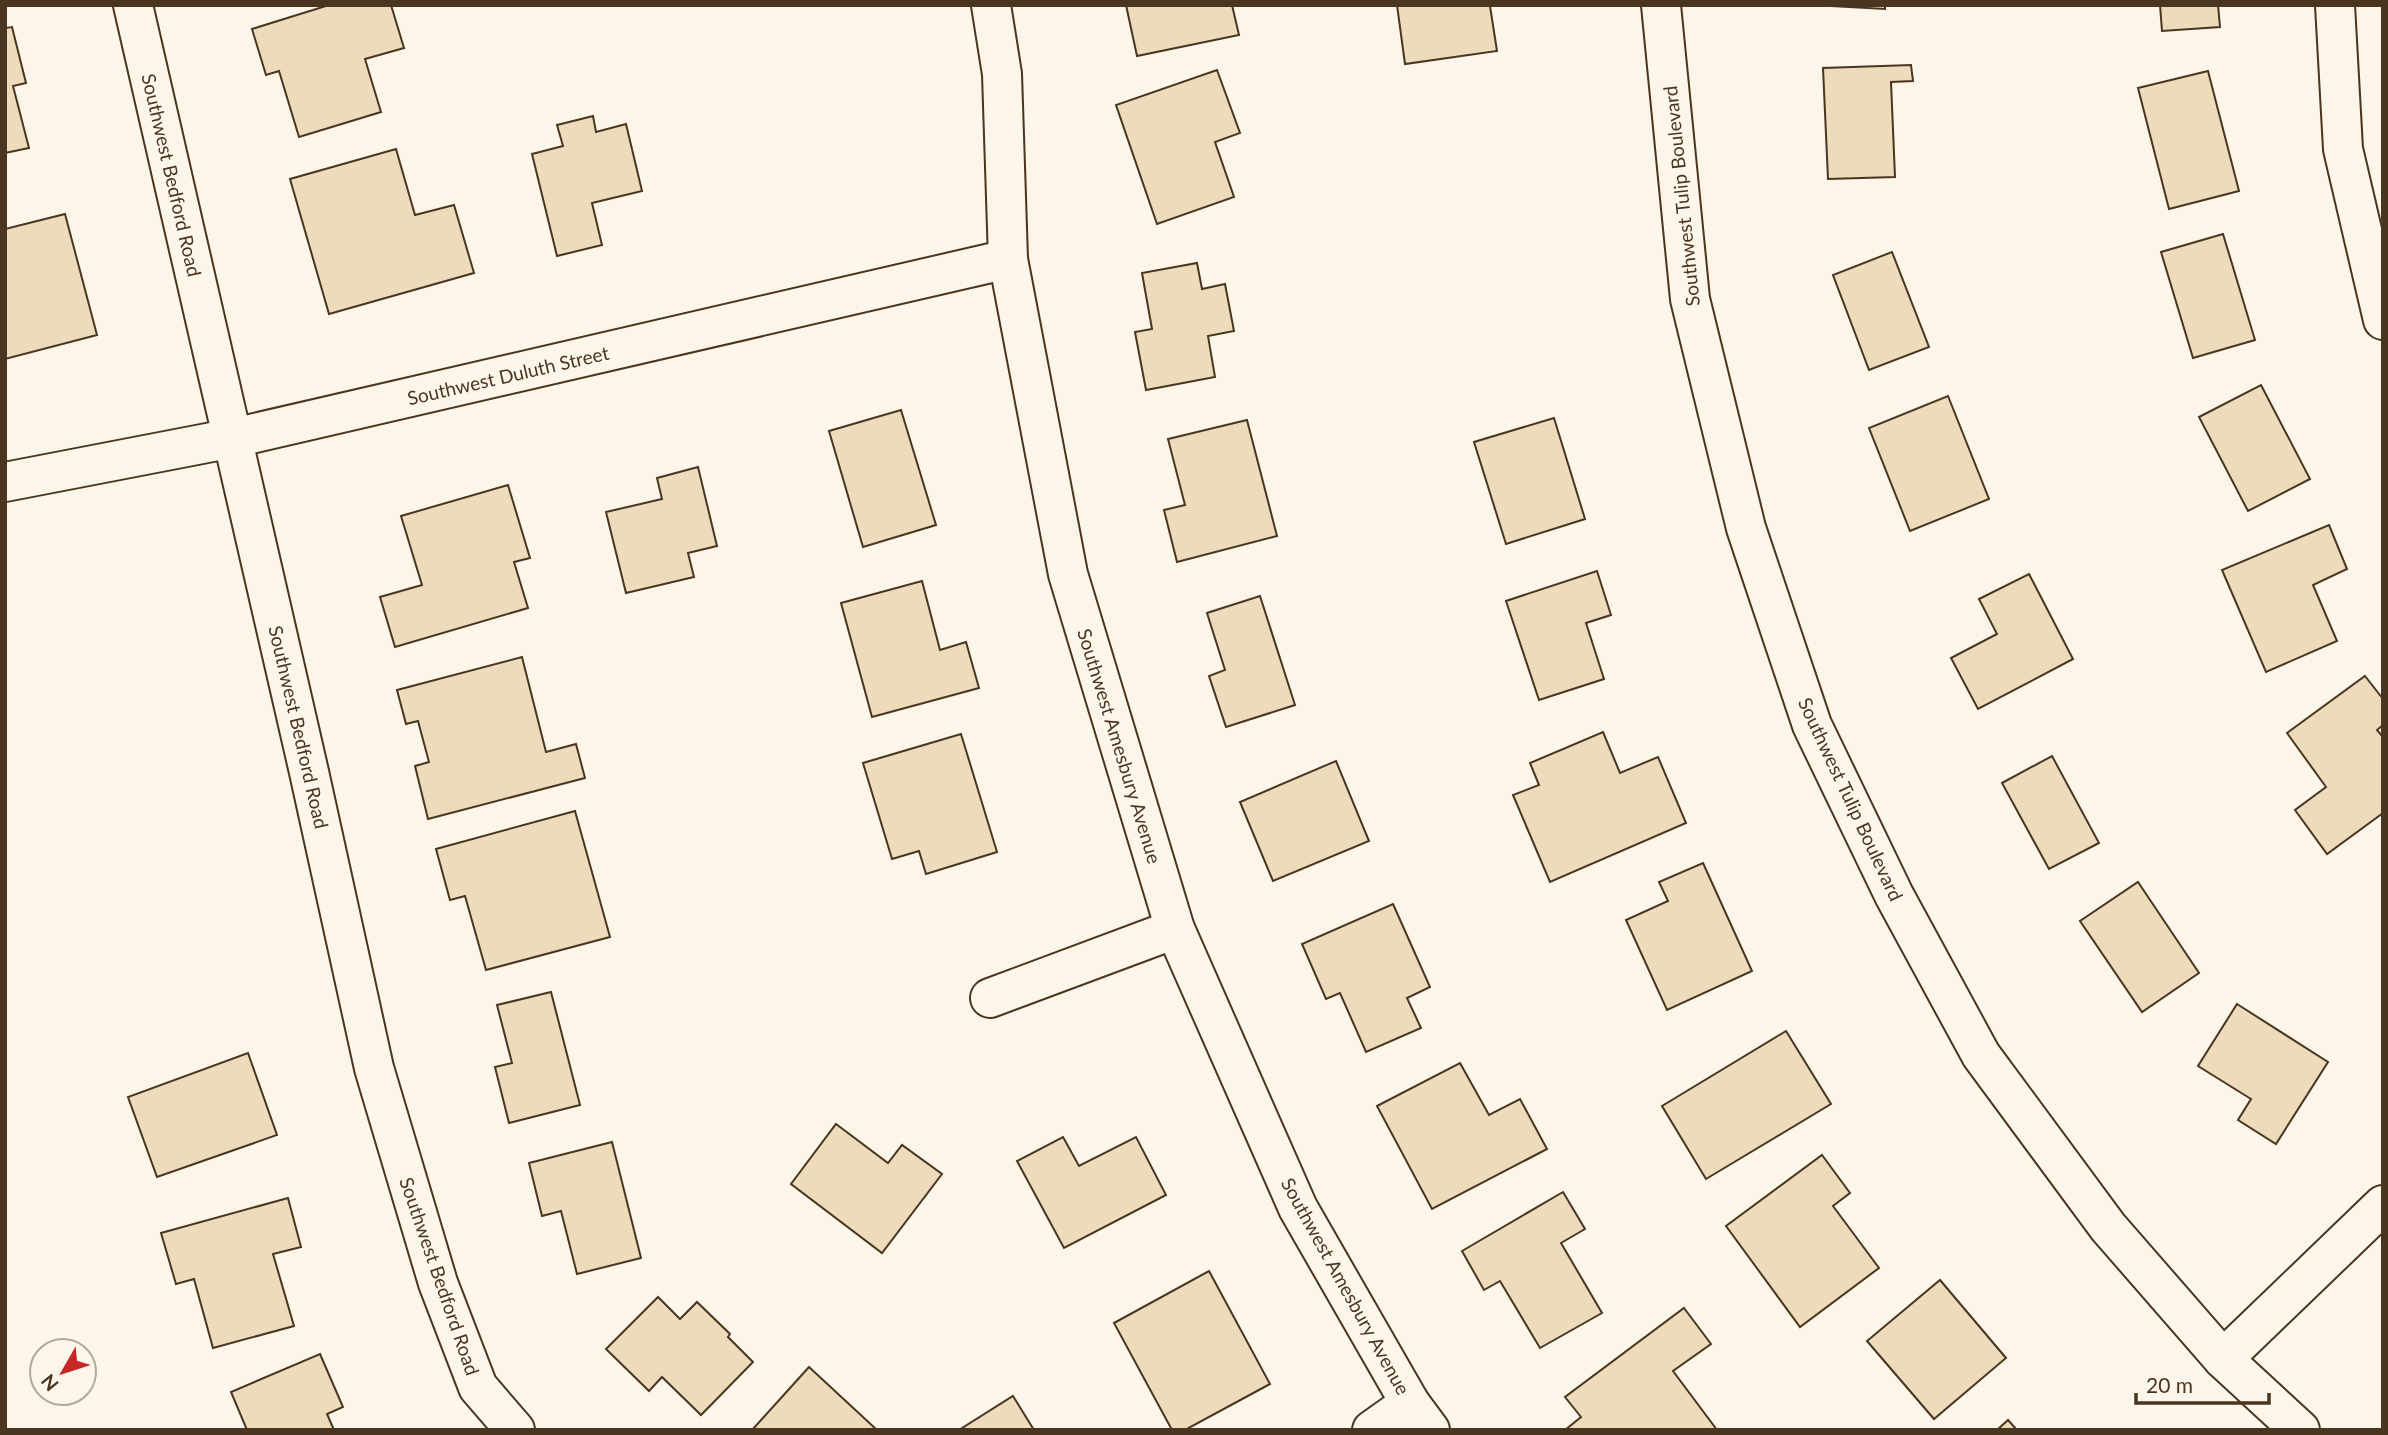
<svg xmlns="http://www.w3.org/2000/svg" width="2388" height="1435" viewBox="0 0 2388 1435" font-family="Lato,sans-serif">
	<rect width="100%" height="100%" fill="#fbf6e9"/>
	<g fill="#ecdcbc" stroke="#4a3520" stroke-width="2">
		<polygon points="329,5 391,5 404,48 365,59 381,112 299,137 279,71 266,75 252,29"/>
		<polygon points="1126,5 1232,5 1239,35 1137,56"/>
		<polygon points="1397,5 1495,5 1490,6 1497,51 1405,64"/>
		<polygon points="1812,5 1885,5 1885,9"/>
		<polygon points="2160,5 2218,5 2220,27 2162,31"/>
		<polygon points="12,27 26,83 13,86 29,148 5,153 5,28"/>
		<polygon points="1911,65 1913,81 1891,82 1895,177 1828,179 1823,68"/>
		<polygon points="1217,70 1240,133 1215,142 1234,197 1157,224 1116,105"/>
		<polygon points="2208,71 2239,191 2169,209 2138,88"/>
		<polygon points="593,116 596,132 626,124 642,191 592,203 602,245 557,256 532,154 563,146 557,125"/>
		<polygon points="396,149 415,215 454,205 474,273 329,314 290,179"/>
		<polygon points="65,214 97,335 5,359 5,229"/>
		<polygon points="2223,234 2255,340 2193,358 2161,252"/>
		<polygon points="1892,252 1929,347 1869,370 1833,275"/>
		<polygon points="1197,263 1202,289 1225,284 1234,331 1208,336 1215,377 1146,390 1135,332 1152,329 1142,273"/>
		<polygon points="2261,385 2310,479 2248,511 2199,417"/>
		<polygon points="1948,396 1989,499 1910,531 1869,428"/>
		<polygon points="901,410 936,525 863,547 829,431"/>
		<polygon points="1554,418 1585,519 1506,544 1474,442"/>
		<polygon points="1247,420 1277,536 1177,562 1164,510 1185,505 1168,439"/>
		<polygon points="698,467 717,546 688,553 694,577 626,593 606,512 662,499 657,478"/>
		<polygon points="508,485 530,558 514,562 528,608 395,647 380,597 422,585 401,516"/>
		<polygon points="2329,525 2347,569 2313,585 2337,641 2266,672 2222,570"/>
		<polygon points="1597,571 1611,615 1586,623 1604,679 1539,700 1506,601"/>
		<polygon points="2029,574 2073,659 1978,709 1951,658 1997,634 1979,599"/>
		<polygon points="922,581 940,650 966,642 979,688 872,717 841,603"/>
		<polygon points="1260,596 1295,705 1226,727 1209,676 1225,670 1207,613"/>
		<polygon points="522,657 546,752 576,744 585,778 428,819 415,766 429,762 418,721 406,724 397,690"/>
		<polygon points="2365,676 2383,699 2383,725 2377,730 2383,737 2383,813 2327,854 2295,810 2326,787 2287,733"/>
		<polygon points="1603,732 1620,773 1658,757 1686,823 1550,882 1513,795 1539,785 1530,763"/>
		<polygon points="961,734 997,852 926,874 919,851 892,859 863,763"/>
		<polygon points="2052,756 2099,843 2049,869 2002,783"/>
		<polygon points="1336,761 1369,841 1273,881 1240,802"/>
		<polygon points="575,811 610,937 486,970 465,896 450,900 436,849"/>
		<polygon points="1703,863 1752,971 1667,1010 1626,920 1668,901 1659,882"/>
		<polygon points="2138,882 2199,973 2142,1012 2080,921"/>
		<polygon points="1393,904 1430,987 1407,998 1421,1028 1366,1052 1340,993 1326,999 1302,944"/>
		<polygon points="551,992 580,1105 509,1123 495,1067 512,1063 497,1005"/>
		<polygon points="2237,1004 2328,1062 2276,1144 2238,1120 2251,1099 2198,1066"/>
		<polygon points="1786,1031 1831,1104 1706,1179 1662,1106"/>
		<polygon points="248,1053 277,1135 157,1177 128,1097"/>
		<polygon points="1460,1063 1489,1115 1520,1099 1547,1149 1432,1209 1377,1106"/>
		<polygon points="836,1124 888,1163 902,1145 942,1174 882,1253 791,1184"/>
		<polygon points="1063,1137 1079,1166 1136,1137 1166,1195 1064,1248 1017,1161"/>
		<polygon points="612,1142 641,1258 577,1274 561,1211 542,1216 529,1163"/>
		<polygon points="1822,1155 1850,1193 1833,1206 1879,1268 1800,1327 1726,1226"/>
		<polygon points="1563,1192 1585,1229 1561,1243 1602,1313 1540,1348 1500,1281 1484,1290 1462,1251"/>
		<polygon points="288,1198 301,1247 273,1254 294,1326 213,1348 194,1279 176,1284 161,1233"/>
		<polygon points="1209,1271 1270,1384 1185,1430 1172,1430 1114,1323"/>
		<polygon points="1940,1280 2006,1358 1934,1419 1867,1341"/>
		<polygon points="658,1297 680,1319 697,1302 730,1334 728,1337 753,1362 701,1415 662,1377 649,1391 606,1349"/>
		<polygon points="1684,1308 1711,1344 1673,1371 1717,1430 1565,1430 1581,1417 1565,1397"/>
		<polygon points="320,1354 343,1407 327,1414 334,1430 247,1430 231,1392"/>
		<polygon points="809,1367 877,1430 752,1430"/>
		<polygon points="1013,1396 1034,1430 959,1430"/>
		<polygon points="2008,1420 2017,1430 1997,1430"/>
	</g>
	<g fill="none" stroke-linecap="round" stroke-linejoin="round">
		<g stroke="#4a3520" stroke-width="42">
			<g id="minor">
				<polyline points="133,5 309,772 374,1068 438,1283 478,1387 515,1430"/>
				<polyline points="991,5 1002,74 1008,259 1068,574 1175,929 1298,1208 1410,1403 1430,1430"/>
				<polyline points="2335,5 2343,149 2383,320"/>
				<polyline points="5,482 233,438 1008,259"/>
				<polyline points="990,998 1175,929"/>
				<polyline points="2223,1359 2383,1205"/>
				<polyline points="1372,1430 1410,1403"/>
			</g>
		</g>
		<g stroke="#4a3520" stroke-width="42">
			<polyline id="tertiary" points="1661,5 1690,299 1746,528 1812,725 1894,895 1981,1055 2108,1227 2223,1359 2300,1430"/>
		</g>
		<use href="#minor" stroke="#fbf6e9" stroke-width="38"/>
		<use href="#tertiary" stroke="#fbf6e9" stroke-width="38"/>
	</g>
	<g text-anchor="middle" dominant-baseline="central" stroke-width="5" stroke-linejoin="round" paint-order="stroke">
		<g font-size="19" fill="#4a3520" stroke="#fbf6e9">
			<text transform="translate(172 175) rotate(77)">Southwest Bedford Road</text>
			<text transform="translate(1681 196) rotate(-96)">Southwest Tulip Boulevard</text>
			<text transform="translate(508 375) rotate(-13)">Southwest Duluth Street</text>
			<text transform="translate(299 727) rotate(77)">Southwest Bedford Road</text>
			<text transform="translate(1120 746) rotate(73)">Southwest Amesbury Avenue</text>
			<text transform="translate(1851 799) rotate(65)">Southwest Tulip Boulevard</text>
			<text transform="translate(440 1276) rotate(71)">Southwest Bedford Road</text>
			<text transform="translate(1346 1286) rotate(61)">Southwest Amesbury Avenue</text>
		</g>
	</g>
	<rect width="2388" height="1435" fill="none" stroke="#4a3520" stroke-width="14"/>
	<g transform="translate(63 1372) rotate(231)"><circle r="33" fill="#fbf6e9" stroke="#b4a999" stroke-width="2"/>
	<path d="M0-5L12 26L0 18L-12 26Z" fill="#c62828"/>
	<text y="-10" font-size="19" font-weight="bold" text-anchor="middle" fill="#4a3520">N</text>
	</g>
	<path d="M2136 1393v10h133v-10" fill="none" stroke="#4a3520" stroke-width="3.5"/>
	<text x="2146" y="1393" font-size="21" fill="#4a3520" stroke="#fbf6e9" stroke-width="5" paint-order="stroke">20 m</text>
</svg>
